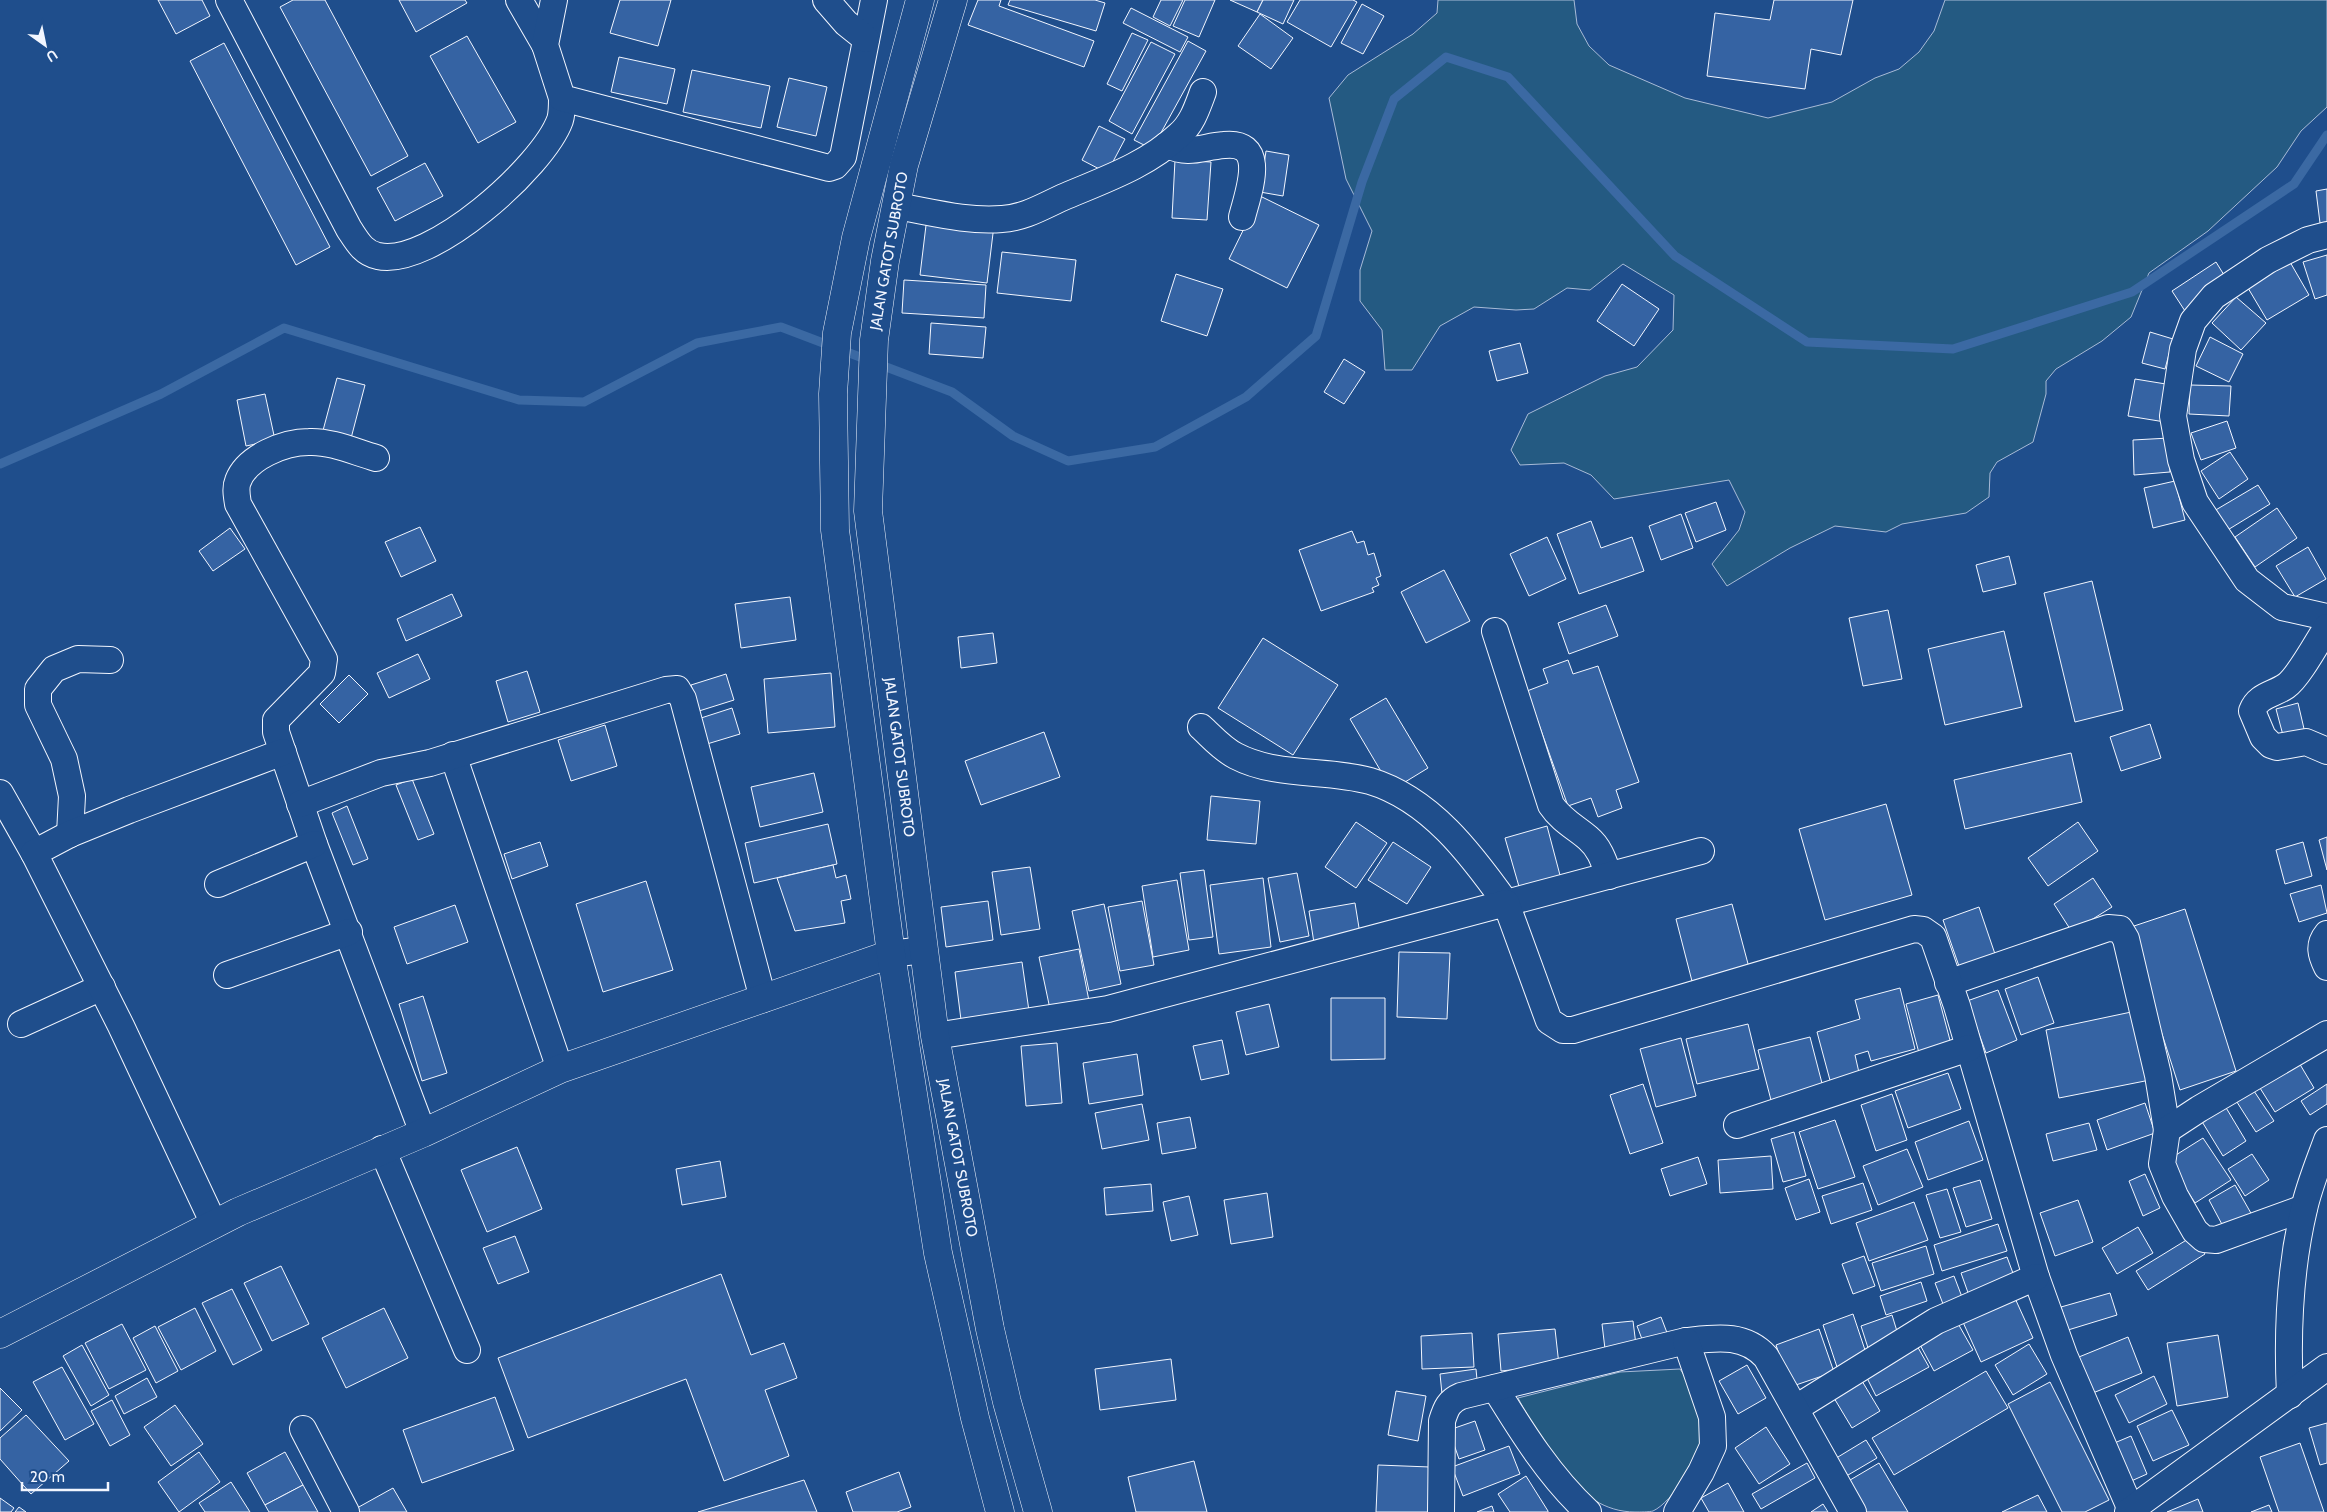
<svg xmlns="http://www.w3.org/2000/svg" width="2327" height="1512" viewBox="0 0 2327 1512" font-family="Cabin,sans-serif">
	<rect width="100%" height="100%" fill="#1f4e8c"/>
	<g fill="#245a82" stroke="#a8bbd7">
		<polygon points="1438,0 1574,0 1577,24 1589,46 1609,65 1685,98 1768,118 1832,102 1875,78 1899,69 1919,52 1934,31 1945,0 2327,0 2327,107 2301,131 2277,167 2208,231 2149,273 2131,317 2102,341 2056,369 2046,381 2046,394 2033,442 1997,462 1990,473 1989,497 1966,513 1902,524 1886,532 1835,526 1790,548 1727,586 1712,564 1739,530 1745,512 1729,480 1614,499 1591,475 1564,463 1520,465 1511,450 1528,414 1605,376 1637,367 1673,330 1674,295 1623,264 1590,290 1567,288 1534,309 1516,310 1474,307 1440,326 1412,370 1385,370 1382,330 1360,301 1360,270 1372,231 1346,179 1329,98 1348,75 1413,34 1437,13"/>
		<path d="M1680 1369 1698 1396 1709 1439C1696 1459 1674 1501 1653 1511 1649 1512 1640 1512 1635 1512 1575 1512 1543 1443 1518 1398L1620 1372Z"/>
	</g>
	<g fill="none" stroke-linecap="round" stroke-linejoin="round">
		<polyline stroke="#3b69a3" stroke-width="9" points="0,464 161,394 284,328 519,400 584,402 697,343 781,327 952,392 1013,436 1068,461 1155,447 1246,397 1316,336 1362,182 1394,99 1446,57 1508,77 1675,256 1807,342 1953,349 2132,292 2294,184 2327,135"/>
	</g>
	<g fill="#3563a3" stroke="#f2f6ff">
		<polygon points="158,0 202,0 210,16 176,34"/>
		<polygon points="293,0 325,0 408,156 371,176 280,7"/>
		<polygon points="399,0 465,0 467,3 416,32"/>
		<polygon points="620,0 671,0 658,46 610,33"/>
		<polygon points="978,0 1001,0 999,6 1094,41 1084,67 968,25"/>
		<polygon points="1010,0 1095,0 1105,3 1096,31 1008,5"/>
		<polygon points="1161,0 1183,0 1170,26 1153,17"/>
		<polygon points="1185,0 1215,0 1199,37 1173,26"/>
		<polygon points="1230,0 1263,0 1257,12"/>
		<polygon points="1263,0 1294,0 1283,24 1257,12"/>
		<polygon points="1300,0 1353,0 1357,2 1331,47 1287,22"/>
		<polygon points="1774,0 1853,0 1841,55 1811,49 1805,89 1707,76 1715,13 1770,20"/>
		<polygon points="1362,4 1384,16 1363,54 1341,43"/>
		<polygon points="1131,8 1188,37 1180,52 1123,23"/>
		<polygon points="1260,14 1293,38 1271,69 1238,46"/>
		<polygon points="1132,33 1148,40 1122,91 1107,84"/>
		<polygon points="467,36 516,122 478,143 430,56"/>
		<polygon points="1188,41 1206,51 1152,149 1134,140"/>
		<polygon points="1151,42 1175,54 1132,134 1109,121"/>
		<polygon points="224,43 330,247 296,265 190,61"/>
		<polygon points="619,57 675,69 667,104 611,92"/>
		<polygon points="692,70 770,86 761,128 683,112"/>
		<polygon points="789,78 827,87 816,136 777,127"/>
		<polygon points="1099,126 1125,139 1107,173 1082,160"/>
		<polygon points="1266,151 1289,155 1283,196 1260,192"/>
		<polygon points="1175,160 1211,162 1207,220 1172,218"/>
		<polygon points="425,163 443,196 395,221 377,188"/>
		<polygon points="2327,189 2327,222 2320,223 2316,191"/>
		<polygon points="1260,196 1319,225 1287,288 1229,259"/>
		<polygon points="927,217 994,225 987,283 920,275"/>
		<polygon points="1002,252 1076,260 1071,301 997,293"/>
		<polygon points="2327,255 2327,295 2315,299 2303,262"/>
		<polygon points="2216,262 2229,283 2185,311 2172,291"/>
		<polygon points="2290,262 2309,295 2267,320 2248,288"/>
		<polygon points="1176,274 1223,289 1207,336 1161,321"/>
		<polygon points="904,280 986,285 984,318 902,313"/>
		<polygon points="1622,284 1659,309 1634,346 1597,321"/>
		<polygon points="2236,297 2266,323 2241,350 2212,323"/>
		<polygon points="931,323 986,327 983,358 929,354"/>
		<polygon points="2150,332 2173,339 2165,369 2142,363"/>
		<polygon points="2210,337 2243,354 2229,382 2196,366"/>
		<polygon points="1520,343 1528,373 1497,381 1489,351"/>
		<polygon points="1344,359 1365,372 1344,404 1324,392"/>
		<polygon points="337,378 365,385 349,446 321,438"/>
		<polygon points="2135,379 2172,385 2165,422 2128,416"/>
		<polygon points="2190,385 2231,386 2229,416 2189,414"/>
		<polygon points="265,394 275,440 246,446 237,400"/>
		<polygon points="2227,421 2236,448 2201,460 2191,433"/>
		<polygon points="2169,438 2170,472 2134,475 2133,440"/>
		<polygon points="2230,452 2248,479 2219,499 2201,471"/>
		<polygon points="2175,481 2185,520 2153,528 2144,488"/>
		<polygon points="2258,485 2270,504 2226,531 2214,511"/>
		<polygon points="1716,502 1726,530 1696,542 1685,513"/>
		<polygon points="2277,508 2297,538 2255,567 2235,537"/>
		<polygon points="1681,514 1693,548 1661,560 1649,526"/>
		<polygon points="1591,521 1601,548 1632,537 1644,571 1579,594 1557,534"/>
		<polygon points="420,527 436,561 401,577 385,542"/>
		<polygon points="230,528 245,549 213,571 199,551"/>
		<polygon points="1352,531 1357,543 1364,541 1368,555 1374,553 1381,576 1376,578 1379,585 1372,588 1374,592 1321,611 1299,550"/>
		<polygon points="1547,537 1566,579 1529,596 1510,554"/>
		<polygon points="2308,547 2326,579 2295,597 2276,566"/>
		<polygon points="2009,556 2016,584 1983,592 1976,565"/>
		<polygon points="1444,570 1470,621 1426,643 1401,592"/>
		<polygon points="2092,581 2123,710 2075,722 2044,593"/>
		<polygon points="452,594 462,616 406,641 397,619"/>
		<polygon points="790,597 796,640 741,648 735,604"/>
		<polygon points="1606,605 1618,636 1569,654 1558,623"/>
		<polygon points="1888,610 1902,679 1863,686 1849,618"/>
		<polygon points="2004,631 2022,707 1945,725 1928,649"/>
		<polygon points="993,633 997,663 961,668 958,637"/>
		<polygon points="1263,638 1338,685 1293,755 1218,708"/>
		<polygon points="418,654 430,679 389,698 377,673"/>
		<polygon points="1568,660 1573,674 1598,666 1639,782 1616,790 1622,808 1598,817 1591,798 1568,806 1527,691 1548,683 1543,669"/>
		<polygon points="527,671 540,712 508,722 496,681"/>
		<polygon points="831,673 835,727 768,733 764,679"/>
		<polygon points="726,674 734,700 699,711 691,685"/>
		<polygon points="349,675 368,694 339,723 320,704"/>
		<polygon points="1386,698 1428,768 1392,790 1350,719"/>
		<polygon points="2298,703 2305,733 2284,739 2276,709"/>
		<polygon points="732,708 740,734 707,744 698,719"/>
		<polygon points="2150,724 2161,758 2121,771 2110,737"/>
		<polygon points="605,725 617,766 571,781 558,740"/>
		<polygon points="1044,732 1060,777 981,805 965,761"/>
		<polygon points="2071,753 2082,802 1965,829 1954,780"/>
		<polygon points="814,773 823,812 760,827 751,787"/>
		<polygon points="412,779 434,834 418,840 396,785"/>
		<polygon points="1211,796 1260,801 1256,844 1207,840"/>
		<polygon points="1886,804 1912,895 1825,920 1799,829"/>
		<polygon points="347,806 368,859 353,865 332,813"/>
		<polygon points="1356,822 1387,843 1356,888 1325,867"/>
		<polygon points="2078,822 2098,851 2048,886 2028,858"/>
		<polygon points="828,824 837,864 754,883 745,843"/>
		<polygon points="1547,826 1561,879 1520,890 1505,838"/>
		<polygon points="2327,837 2327,870 2319,840"/>
		<polygon points="540,842 548,866 512,879 504,854"/>
		<polygon points="1393,842 1431,867 1407,904 1368,880"/>
		<polygon points="2303,842 2312,876 2285,884 2276,850"/>
		<polygon points="833,865 836,878 846,875 851,899 841,901 845,923 795,931 777,878"/>
		<polygon points="1030,867 1040,929 1001,935 992,872"/>
		<polygon points="1204,870 1213,937 1189,940 1180,873"/>
		<polygon points="1297,873 1309,936 1280,942 1268,878"/>
		<polygon points="1263,878 1271,947 1219,954 1210,885"/>
		<polygon points="2093,878 2112,907 2072,932 2054,904"/>
		<polygon points="1177,880 1189,950 1153,957 1142,886"/>
		<polygon points="646,881 673,970 603,992 576,904"/>
		<polygon points="2321,885 2327,913 2299,922 2290,894"/>
		<polygon points="988,901 993,940 946,947 941,907"/>
		<polygon points="1142,901 1154,965 1120,971 1108,907"/>
		<polygon points="1355,903 1360,934 1314,943 1309,911"/>
		<polygon points="1104,904 1121,984 1089,991 1072,911"/>
		<polygon points="1732,904 1751,975 1694,989 1676,919"/>
		<polygon points="455,905 468,942 407,964 394,927"/>
		<polygon points="1979,907 1996,957 1960,969 1943,920"/>
		<polygon points="2185,909 2236,1071 2180,1090 2128,928"/>
		<polygon points="1079,949 1089,1001 1050,1009 1039,957"/>
		<polygon points="1399,952 1450,953 1447,1019 1397,1017"/>
		<polygon points="1022,962 1030,1018 962,1028 955,972"/>
		<polygon points="2038,977 2054,1023 2021,1035 2005,989"/>
		<polygon points="1900,988 1915,1049 1871,1061 1868,1051 1855,1055 1860,1077 1831,1084 1817,1032 1860,1019 1855,1000"/>
		<polygon points="1998,990 2017,1040 1986,1053 1967,1001"/>
		<polygon points="1938,995 1951,1044 1919,1053 1906,1004"/>
		<polygon points="423,996 447,1073 422,1081 399,1004"/>
		<polygon points="1331,998 1385,998 1385,1059 1331,1060"/>
		<polygon points="1269,1004 1279,1047 1246,1055 1236,1012"/>
		<polygon points="2136,1011 2150,1080 2059,1098 2046,1030"/>
		<polygon points="1748,1024 1759,1069 1697,1084 1686,1039"/>
		<polygon points="1810,1037 1824,1091 1772,1104 1758,1050"/>
		<polygon points="1681,1038 1696,1096 1656,1107 1640,1049"/>
		<polygon points="1222,1040 1229,1074 1201,1080 1193,1046"/>
		<polygon points="1057,1043 1062,1103 1026,1106 1021,1046"/>
		<polygon points="1137,1054 1143,1095 1089,1104 1083,1063"/>
		<polygon points="2295,1056 2314,1088 2275,1112 2255,1080"/>
		<polygon points="1948,1073 1961,1109 1908,1128 1895,1091"/>
		<polygon points="1643,1084 1663,1143 1630,1154 1610,1095"/>
		<polygon points="2327,1084 2327,1104 2310,1115 2301,1101"/>
		<polygon points="2252,1088 2274,1121 2256,1132 2235,1099"/>
		<polygon points="1892,1094 1907,1140 1876,1151 1861,1105"/>
		<polygon points="2145,1103 2155,1133 2107,1150 2097,1120"/>
		<polygon points="1142,1104 1149,1140 1102,1149 1095,1113"/>
		<polygon points="2225,1106 2246,1141 2223,1156 2201,1120"/>
		<polygon points="1190,1117 1196,1148 1162,1154 1157,1123"/>
		<polygon points="1835,1120 1855,1177 1818,1189 1799,1132"/>
		<polygon points="1969,1121 1983,1160 1928,1180 1915,1142"/>
		<polygon points="2089,1123 2097,1150 2053,1161 2046,1134"/>
		<polygon points="1794,1132 1806,1176 1783,1182 1771,1139"/>
		<polygon points="2203,1138 2231,1180 2195,1203 2168,1160"/>
		<polygon points="517,1147 542,1209 487,1232 461,1170"/>
		<polygon points="1907,1149 1923,1187 1878,1205 1863,1166"/>
		<polygon points="2252,1154 2269,1180 2245,1196 2228,1169"/>
		<polygon points="1771,1156 1773,1189 1720,1193 1718,1160"/>
		<polygon points="1698,1157 1707,1184 1670,1196 1661,1169"/>
		<polygon points="720,1161 726,1197 682,1205 676,1169"/>
		<polygon points="2145,1174 2160,1208 2143,1216 2129,1181"/>
		<polygon points="1809,1179 1820,1212 1796,1220 1785,1188"/>
		<polygon points="1980,1180 1992,1219 1966,1227 1953,1188"/>
		<polygon points="1863,1183 1872,1210 1831,1224 1822,1196"/>
		<polygon points="1151,1184 1153,1211 1106,1215 1104,1188"/>
		<polygon points="2235,1185 2252,1215 2225,1230 2209,1200"/>
		<polygon points="1947,1189 1961,1232 1940,1238 1926,1195"/>
		<polygon points="1267,1193 1273,1237 1231,1244 1224,1200"/>
		<polygon points="1189,1196 1198,1235 1171,1241 1163,1202"/>
		<polygon points="2078,1200 2093,1242 2055,1256 2040,1213"/>
		<polygon points="1914,1202 1928,1240 1869,1261 1856,1223"/>
		<polygon points="1998,1224 2007,1251 1942,1271 1934,1245"/>
		<polygon points="2138,1227 2153,1253 2117,1274 2102,1248"/>
		<polygon points="515,1236 529,1272 498,1284 483,1248"/>
		<polygon points="2193,1236 2205,1254 2148,1290 2136,1271"/>
		<polygon points="1926,1246 1934,1274 1881,1291 1872,1263"/>
		<polygon points="1864,1256 1875,1286 1853,1294 1842,1264"/>
		<polygon points="2007,1257 2017,1284 1971,1301 1961,1273"/>
		<polygon points="281,1266 309,1324 272,1341 244,1283"/>
		<polygon points="721,1274 751,1355 784,1343 797,1378 765,1390 789,1456 724,1481 686,1379 528,1438 498,1358"/>
		<polygon points="1954,1276 1962,1297 1943,1304 1935,1283"/>
		<polygon points="1921,1282 1927,1301 1886,1315 1880,1296"/>
		<polygon points="232,1289 262,1350 233,1365 202,1303"/>
		<polygon points="2110,1293 2117,1315 2068,1330 2061,1307"/>
		<polygon points="2014,1296 2033,1338 1981,1362 1962,1320"/>
		<polygon points="195,1308 216,1351 181,1370 158,1327"/>
		<polygon points="384,1308 408,1358 346,1388 322,1338"/>
		<polygon points="1853,1314 1867,1356 1837,1367 1823,1325"/>
		<polygon points="1892,1315 1900,1341 1869,1351 1861,1326"/>
		<polygon points="1661,1317 1669,1338 1645,1347 1637,1326"/>
		<polygon points="1956,1320 1973,1350 1934,1371 1918,1341"/>
		<polygon points="1633,1321 1636,1345 1605,1349 1602,1324"/>
		<polygon points="122,1324 146,1370 109,1389 85,1343"/>
		<polygon points="155,1326 178,1371 156,1383 133,1338"/>
		<polygon points="1555,1329 1559,1365 1501,1371 1498,1334"/>
		<polygon points="1819,1329 1834,1372 1790,1387 1776,1345"/>
		<polygon points="1472,1333 1474,1367 1422,1369 1421,1336"/>
		<polygon points="2218,1335 2228,1397 2177,1406 2167,1343"/>
		<polygon points="2128,1337 2142,1373 2088,1395 2074,1359"/>
		<polygon points="1916,1344 1929,1367 1876,1396 1864,1372"/>
		<polygon points="2029,1344 2047,1374 2013,1395 1995,1365"/>
		<polygon points="82,1345 109,1395 91,1406 63,1356"/>
		<polygon points="1171,1359 1176,1400 1100,1410 1095,1369"/>
		<polygon points="1747,1365 1766,1398 1738,1414 1719,1381"/>
		<polygon points="62,1367 94,1424 65,1440 33,1382"/>
		<polygon points="1476,1369 1478,1390 1442,1394 1440,1374"/>
		<polygon points="1986,1371 2008,1408 1894,1475 1872,1438"/>
		<polygon points="1859,1376 1880,1411 1852,1428 1831,1393"/>
		<polygon points="2154,1376 2167,1404 2129,1423 2115,1395"/>
		<polygon points="147,1378 157,1397 124,1414 115,1396"/>
		<polygon points="2050,1382 2109,1500 2085,1512 2062,1512 2008,1404"/>
		<polygon points="0,1388 22,1410 0,1431"/>
		<polygon points="1396,1391 1426,1396 1418,1441 1388,1435"/>
		<polygon points="495,1397 514,1450 422,1483 403,1430"/>
		<polygon points="112,1400 130,1435 110,1446 91,1411"/>
		<polygon points="175,1405 203,1444 171,1466 144,1427"/>
		<polygon points="2172,1410 2189,1445 2153,1461 2137,1426"/>
		<polygon points="26,1415 69,1461 31,1494 0,1459 0,1438"/>
		<polygon points="1475,1421 1485,1450 1459,1459 1449,1430"/>
		<polygon points="2327,1423 2327,1463 2320,1465 2309,1428"/>
		<polygon points="1766,1427 1790,1464 1759,1484 1735,1448"/>
		<polygon points="2131,1436 2147,1474 2129,1482 2112,1444"/>
		<polygon points="1866,1440 1877,1458 1843,1478 1833,1460"/>
		<polygon points="2300,1443 2324,1512 2279,1512 2260,1457"/>
		<polygon points="1509,1446 1520,1474 1463,1496 1452,1467"/>
		<polygon points="199,1452 220,1482 179,1512 158,1482"/>
		<polygon points="285,1452 303,1485 265,1505 247,1473"/>
		<polygon points="1194,1461 1207,1512 1136,1512 1128,1477"/>
		<polygon points="1807,1463 1815,1478 1761,1509 1752,1494"/>
		<polygon points="1879,1463 1908,1512 1861,1512 1845,1483"/>
		<polygon points="1378,1465 1430,1467 1428,1512 1376,1512"/>
		<polygon points="899,1472 911,1507 897,1512 853,1512 846,1492"/>
		<polygon points="1526,1476 1548,1511 1548,1512 1510,1512 1498,1494"/>
		<polygon points="804,1480 817,1512 698,1512"/>
		<polygon points="231,1482 250,1512 205,1512 199,1503"/>
		<polygon points="1728,1483 1744,1512 1709,1512 1701,1498"/>
		<polygon points="303,1485 318,1512 269,1512 265,1505"/>
		<polygon points="393,1488 407,1512 359,1512 357,1508"/>
		<polygon points="2038,1495 2047,1512 2002,1512"/>
		<polygon points="0,1498 14,1508 11,1512 0,1512"/>
		<polygon points="2198,1499 2203,1512 2167,1512"/>
		<polygon points="1823,1504 1828,1512 1811,1512"/>
		<polygon points="2269,1505 2272,1512 2251,1512"/>
		<polygon points="1492,1506 1494,1512 1477,1512"/>
		<polygon points="19,1507 26,1512 15,1512"/>
	</g>
	<g fill="none" stroke-linecap="round" stroke-linejoin="round">
		<g stroke="#f2f6ff" stroke-width="28">
			<g id="minor">
				<path d="M229 0 349 229C357 241 363 253 378 256 430 268 543 167 560 120 562 114 562 105 562 98"/>
				<polyline points="519,0 545,45"/>
				<polyline points="554,0 545,45 562,98 829,168 835,166 843,157 874,0"/>
				<polyline points="826,0 846,23 866,39"/>
				<path d="M1167 145C1190 155 1201 147 1224 145 1269 140 1248 193 1242 217"/>
				<path d="M896 206C931 212 967 222 1002 219 1025 218 1045 205 1066 196 1106 179 1147 165 1179 135 1192 124 1197 108 1203 92"/>
				<polyline points="2327,235 2308,240 2268,260 2214,296 2193,321 2183,349 2173,416 2181,460 2195,502 2247,580 2282,607 2327,617"/>
				<path d="M376 458C355 452 331 441 309 442 284 442 247 457 238 481 235 488 237 497 238 504L324 659 322 673 276 720V732L314 844 423 1133"/>
				<path d="M2327 627C2318 641 2298 678 2286 686 2273 695 2258 695 2252 711L2263 737 2271 745 2277 747 2306 742 2327 751"/>
				<path d="M1495 631 1551 805C1561 820 1575 827 1588 838 1600 848 1604 862 1609 876"/>
				<path d="M1201 727C1212 737 1222 749 1236 756 1276 777 1327 769 1370 781 1430 799 1471 854 1506 903L1701 851"/>
				<polyline points="453,755 560,1069"/>
				<polyline points="0,793 34,853"/>
				<polyline points="300,804 381,773 430,763 666,690 677,689 683,699 763,999"/>
				<polyline points="70,834 72,796 64,759 38,705 38,689 54,669 78,659 110,660"/>
				<polyline points="218,884 314,844"/>
				<path d="M2327 934C2318 945 2321 955 2327 967"/>
				<polyline points="891,954 923,950"/>
				<polyline points="227,975 349,932"/>
				<polyline points="1948,983 2108,928 2120,929 2126,939 2158,1075 2167,1130"/>
				<polyline points="21,1024 102,987"/>
				<polyline points="935,1036 1108,1009 1506,903 1549,1021 1563,1030 1573,1030 1914,929 1923,930 1933,937 1957,1006 2036,1277 2064,1355 2131,1510"/>
				<polyline points="1737,1125 1969,1048"/>
				<polyline points="382,1149 467,1350"/>
				<polyline points="2304,1208 2216,1240 2204,1239 2195,1231 2175,1196 2162,1164 2167,1130 2199,1109 2327,1034"/>
				<polyline points="214,1224 121,1026 34,853 70,834 129,810 283,752"/>
				<path d="M1495 1388C1522 1432 1550 1477 1588 1512"/>
				<path d="M2290 1395C2287 1335 2290 1268 2304 1209 2309 1186 2319 1162 2327 1140"/>
				<polyline points="1796,1408 1936,1321 2036,1277"/>
				<polyline points="303,1429 346,1512"/>
				<path d="M1441 1512 1442 1421C1446 1408 1449 1401 1461 1396L1686 1341C1716 1338 1744 1333 1766 1357L1853 1512"/>
				<polyline points="1677,1512 1701,1472 1713,1446 1712,1417 1686,1341"/>
				<polyline points="2128,1512 2327,1367"/>
			</g>
		</g>
		<g stroke="#f2f6ff" stroke-width="29">
			<polyline id="tertiary" points="0,1334 238,1212 423,1133 560,1069 891,954"/>
		</g>
		<g stroke="#f2f6ff" stroke-width="29">
			<g id="trunk">
				<polyline points="920,0 856,238 837,333 833,394 835,530 891,954 938,1253 975,1418 1000,1512"/>
				<path id="s1" d="M953 0 904 165 885 261 874 340 868 511 935 1036 990 1329 1007 1402 1038 1512"/>
			</g>
		</g>
		<use href="#minor" stroke="#1f4e8c" stroke-width="26"/>
		<use href="#tertiary" stroke="#1f4e8c" stroke-width="28"/>
		<use href="#trunk" stroke="#1f4e8c" stroke-width="28"/>
	</g>
	<g text-anchor="middle" dominant-baseline="central" stroke-width="4" stroke-linejoin="round" paint-order="stroke">
		<g font-size="15" fill="#f2f6ff" stroke="#1f4e8c">
			<text transform="translate(889 251) rotate(-80)">JALAN GATOT SUBROTO</text>
			<text stroke="none"><textPath href="#s1" startOffset="769">JALAN GATOT SUBROTO</textPath></text>
			<text stroke="none"><textPath href="#s1" startOffset="1174">JALAN GATOT SUBROTO</textPath></text>
		</g>
	</g>
	<g transform="translate(45 45) rotate(147)" stroke="#1f4e8c" stroke-width="4" paint-order="stroke">
	<path d="M0-4L9 19L0 12L-9 19Z" fill="#f2f6ff"/>
	<text y="-8" font-size="14" font-weight="bold" text-anchor="middle" fill="#f2f6ff">U</text>
	</g>
	<path d="M22 1482v8h86v-8" fill="none" stroke="#f2f6ff" stroke-width="2.5"/>
	<text x="30" y="1482" font-size="15" fill="#f2f6ff" stroke="#1f4e8c" stroke-width="4" paint-order="stroke">20 m</text>
</svg>
